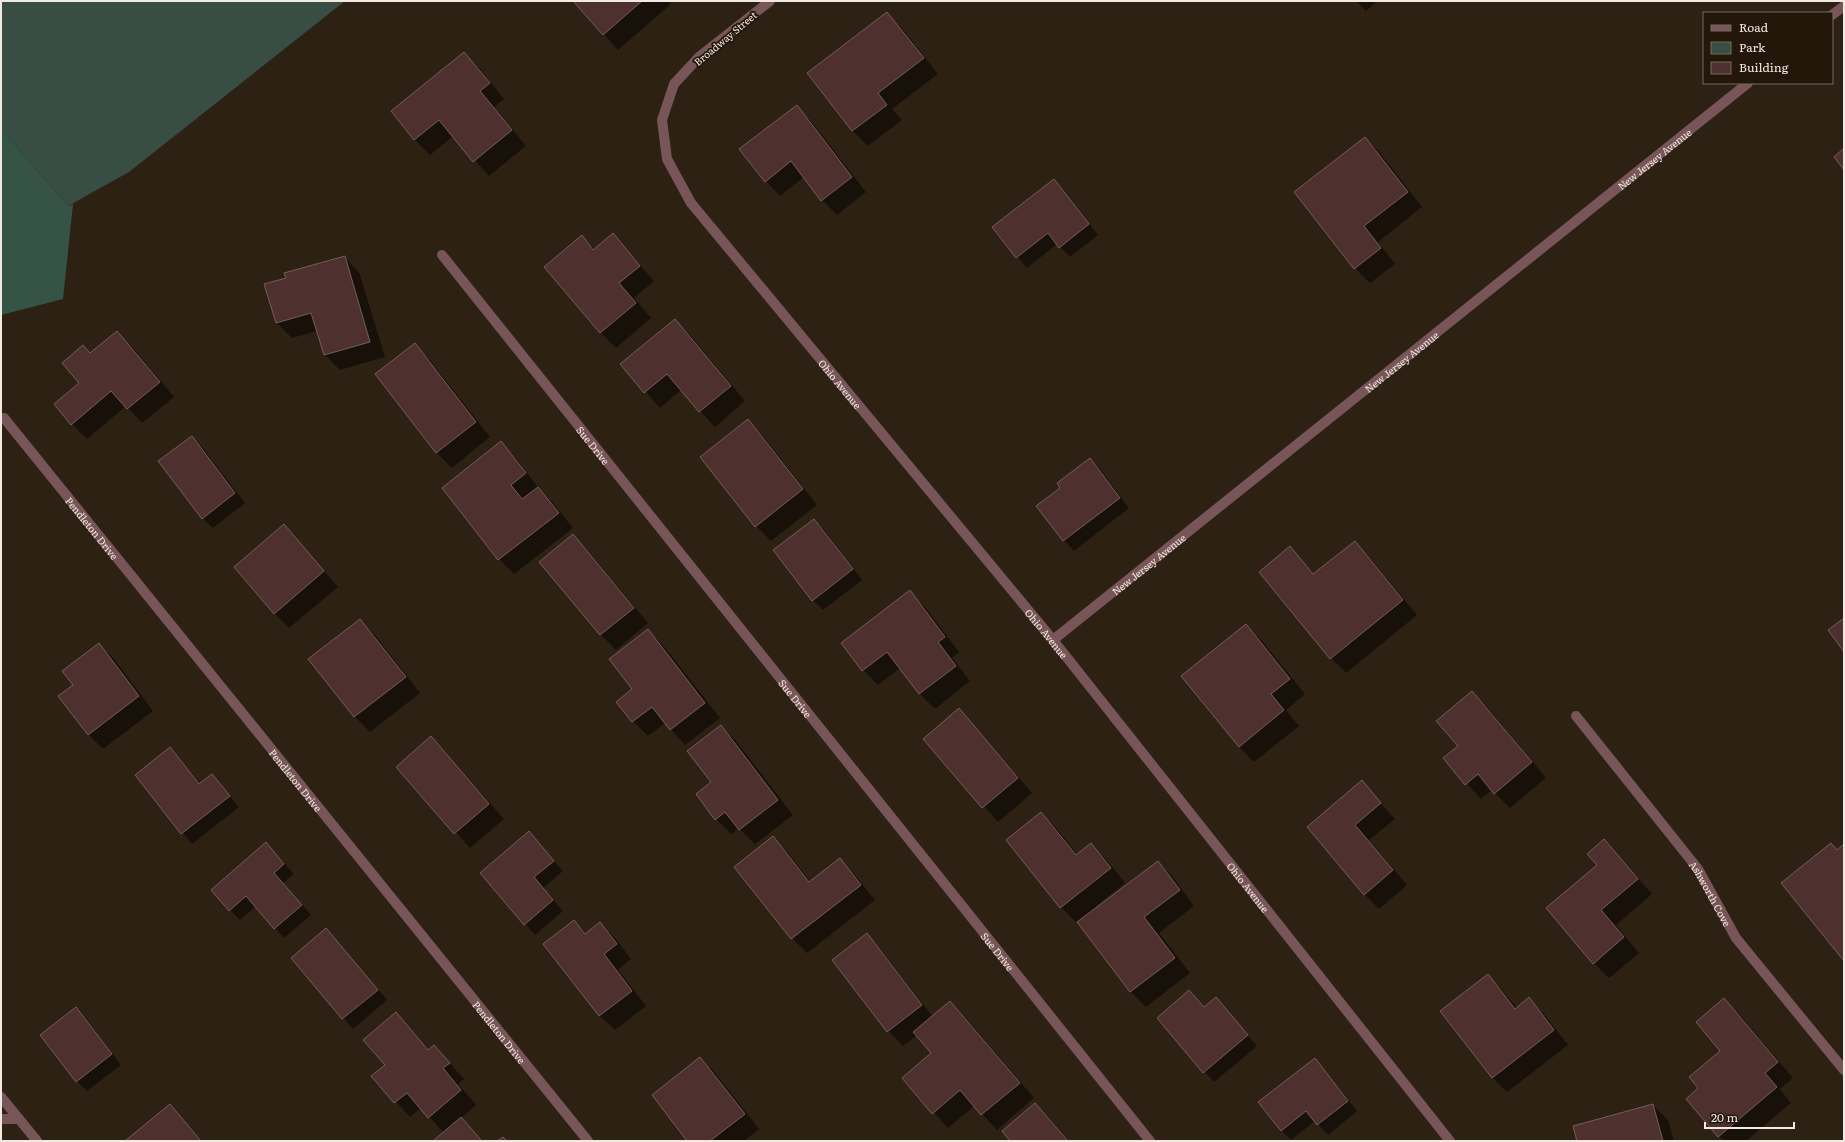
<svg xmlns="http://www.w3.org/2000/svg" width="1845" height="1142" viewBox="0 0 1845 1142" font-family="Literata,serif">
	<rect width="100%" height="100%" fill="#2d2113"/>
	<polygon fill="#384d43" points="1,1 345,1 129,172 68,206 1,129"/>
	<polygon fill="#365446" points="1,129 68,206 73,204 63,299 1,315"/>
	<g fill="#0007">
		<polygon points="574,1 668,1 671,4 618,50"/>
		<polygon points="1356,1 1377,1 1366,11"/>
		<polygon points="887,13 902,28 938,74 892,109 902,120 868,146 853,131 809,73"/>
		<polygon points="464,53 479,68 504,99 494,107 526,146 489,176 453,136 430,155 415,140 392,111"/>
		<polygon points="796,106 811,121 866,192 837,215 822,200 804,177 780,196 766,181"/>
		<polygon points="1365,138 1380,153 1422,207 1378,242 1395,264 1370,283 1355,268 1296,192"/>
		<polygon points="1054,180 1098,235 1070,257 1057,244 1027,268 993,227"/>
		<polygon points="613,235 654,281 634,298 651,318 616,348 601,333 546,267 581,237 595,250"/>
		<polygon points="344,257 359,272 385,357 340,370 325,355 317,331 292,338 277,323 265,285"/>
		<polygon points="675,320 690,335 745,401 715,427 681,390 660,408 622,364"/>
		<polygon points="117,332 132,347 174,397 142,423 126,406 87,439 72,424 81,384 83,346 91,354"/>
		<polygon points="414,344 429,359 490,437 452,468 437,453 376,374"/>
		<polygon points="748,421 763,436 817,505 771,541 756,526"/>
		<polygon points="192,437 202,447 245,503 213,528 202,518"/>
		<polygon points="501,443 516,458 539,489 553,503 573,528 514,574 499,559 443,488"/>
		<polygon points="1090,459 1100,469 1129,508 1074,551 1064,540 1062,488"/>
		<polygon points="814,520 824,530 862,580 823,610 813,600"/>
		<polygon points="284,526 338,587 289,628 274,613"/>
		<polygon points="572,535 587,550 648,623 616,650 601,635 540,562"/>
		<polygon points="1354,542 1369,557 1417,615 1346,673 1331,658 1290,548 1315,575"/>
		<polygon points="910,592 925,607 959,652 952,658 970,681 935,709 920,694 900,668 878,685 863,670"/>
		<polygon points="360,620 375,635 420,693 370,732 355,717 310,659"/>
		<polygon points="1246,625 1261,640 1305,694 1286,710 1299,726 1254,762 1239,747 1182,676"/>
		<polygon points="648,630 663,645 720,718 685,745 665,723 648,736 633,721 634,690"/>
		<polygon points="99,644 114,659 153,711 103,749 88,734"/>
		<polygon points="1472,692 1487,707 1546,778 1510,808 1492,790 1481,799 1444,758 1459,746"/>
		<polygon points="959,709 1032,793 998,822 924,739"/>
		<polygon points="721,726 736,741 793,815 755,844 739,828 731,834 716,819 713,782"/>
		<polygon points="431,738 504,819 470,848 397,767"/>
		<polygon points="170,749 201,785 212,775 239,807 192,844 136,776"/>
		<polygon points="1361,782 1395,819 1369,840 1407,885 1379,909 1364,894 1308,827"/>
		<polygon points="1041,813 1056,828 1078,855 1091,844 1106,859 1125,883 1096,906 1097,908 1158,862 1173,877 1194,906 1159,933 1190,973 1146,1007 1131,992 1078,921 1076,922 1061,907 1007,840"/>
		<polygon points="529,832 563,871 543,888 563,911 535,935 481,873"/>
		<polygon points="773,838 788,853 811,882 840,860 855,875 875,900 807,953 792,938"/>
		<polygon points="1604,840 1652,894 1616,925 1639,953 1609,978 1594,963 1598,865"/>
		<polygon points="266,843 294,874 283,883 311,915 284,938 256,906 240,920 230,910"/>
		<polygon points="574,921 587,934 600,923 615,938 631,959 618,970 646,1006 615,1030 600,1016 545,944"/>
		<polygon points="326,930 387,1000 353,1029 292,958"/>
		<polygon points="866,935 881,950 933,1017 950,1002 965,1017 1034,1098 997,1130 974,1106 948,1128 903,1078 933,1053 917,1035 903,1046 888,1031 833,960"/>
		<polygon points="1487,975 1502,990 1517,1008 1529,999 1544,1014 1568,1045 1507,1092 1492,1077"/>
		<polygon points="1189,991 1205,1007 1216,998 1257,1046 1214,1082 1158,1018"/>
		<polygon points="1724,999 1739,1014 1793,1078 1780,1089 1791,1103 1746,1141 1724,1141 1719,1136 1700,1088 1722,1051"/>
		<polygon points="76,1009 86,1019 121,1065 87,1091 77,1081"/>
		<polygon points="396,1013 429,1050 434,1046 464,1079 458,1084 476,1105 461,1118 483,1141 434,1141 444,1133 421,1108 410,1117 373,1076 386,1065"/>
		<polygon points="700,1058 715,1073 759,1129 744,1141 688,1141"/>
		<polygon points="1315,1059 1357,1111 1328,1135 1315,1121 1291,1140 1281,1130"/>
		<polygon points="1035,1104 1050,1119 1069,1141 1012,1141"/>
		<polygon points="170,1105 202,1141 127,1141"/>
		<polygon points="1653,1105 1668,1120 1674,1141 1578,1141"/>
	</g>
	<g fill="#4e312f" stroke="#745d5b">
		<polygon points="573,1 642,1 603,35"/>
		<polygon points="887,12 924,58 878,93 887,105 852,131 807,73"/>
		<polygon points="464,52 490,83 480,91 512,130 473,162 439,120 414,140 391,111"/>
		<polygon points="797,105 852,177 821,201 791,161 765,182 739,149"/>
		<polygon points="1365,137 1408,192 1364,226 1381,248 1354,269 1294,192"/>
		<polygon points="1844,148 1844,170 1834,157"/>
		<polygon points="1054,179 1089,224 1059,248 1048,233 1016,258 992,227"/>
		<polygon points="613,233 640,266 619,283 636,303 600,333 544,267 582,235 593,250"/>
		<polygon points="345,256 370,342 324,355 311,313 276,323 264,284 286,278 284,273"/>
		<polygon points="675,319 731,386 699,412 667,374 644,393 620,364"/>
		<polygon points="117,331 160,382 127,409 111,391 71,425 54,404 79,383 62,363 83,345 90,353"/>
		<polygon points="415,343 476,422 436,453 375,374"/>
		<polygon points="748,419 803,489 755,527 700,457"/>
		<polygon points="192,436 235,493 202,519 158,461"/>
		<polygon points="501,441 526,473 511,485 522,499 538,487 559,513 498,560 442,488"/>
		<polygon points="1090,458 1120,498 1063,541 1036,506 1060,488 1057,483"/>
		<polygon points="814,519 853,569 812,601 773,550"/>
		<polygon points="284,524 324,571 274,614 234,567"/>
		<polygon points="573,534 634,608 600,635 539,562"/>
		<polygon points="1355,541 1403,600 1330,659 1259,572 1290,546 1313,574"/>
		<polygon points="910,590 945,637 938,642 956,666 919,694 887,652 862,671 841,643"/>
		<polygon points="1844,618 1844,652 1828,630"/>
		<polygon points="360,619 406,677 354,717 308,659"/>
		<polygon points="1246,624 1290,679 1271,694 1284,710 1239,747 1181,676"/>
		<polygon points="648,629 705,703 670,730 652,707 632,722 616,702 632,689 609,659"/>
		<polygon points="99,643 139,696 88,735 58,696 73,685 62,671"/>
		<polygon points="1472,691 1532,762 1494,794 1478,774 1465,785 1443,758 1458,746 1436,721"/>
		<polygon points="959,708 1018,778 982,808 923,739"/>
		<polygon points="721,725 778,800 739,830 725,812 715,820 696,794 711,782 687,751"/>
		<polygon points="431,736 489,804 454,834 396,767"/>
		<polygon points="170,747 199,784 212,774 230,796 181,834 135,775"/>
		<polygon points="1362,780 1381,803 1355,825 1393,870 1364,895 1307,827"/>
		<polygon points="1041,812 1076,855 1091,843 1111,868 1060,908 1006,840"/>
		<polygon points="529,831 554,861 534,877 553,900 524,925 480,873"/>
		<polygon points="773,836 809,882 840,858 861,885 791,939 734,867"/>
		<polygon points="1604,839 1638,879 1601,910 1624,937 1593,964 1546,908 1597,865 1587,854"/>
		<polygon points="266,842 284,864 274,873 302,905 274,929 246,896 229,911 211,890"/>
		<polygon points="1831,843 1837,850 1844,844 1844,961 1781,883"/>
		<polygon points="1158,861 1180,890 1144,917 1175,958 1130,992 1077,922"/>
		<polygon points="574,920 585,934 600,922 617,944 604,954 632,991 599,1016 543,944"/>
		<polygon points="326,928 378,990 342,1019 291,958"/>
		<polygon points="867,933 922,1005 887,1032 832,960"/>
		<polygon points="1488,974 1515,1009 1529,997 1554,1030 1492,1078 1440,1011"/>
		<polygon points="1189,990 1204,1007 1216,997 1248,1035 1203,1073 1157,1018"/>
		<polygon points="1724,998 1778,1062 1765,1073 1777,1087 1718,1137 1686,1099 1698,1088 1689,1077 1720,1051 1696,1022"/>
		<polygon points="950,1001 1020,1083 981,1115 960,1090 932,1114 902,1078 931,1053 913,1032"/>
		<polygon points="76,1007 112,1054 76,1082 40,1035"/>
		<polygon points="396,1012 428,1050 434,1045 450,1063 443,1068 461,1090 428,1118 407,1093 394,1103 371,1076 385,1065 363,1040"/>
		<polygon points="700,1057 745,1114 710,1141 687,1141 652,1095"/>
		<polygon points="1315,1058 1348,1101 1317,1125 1306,1111 1281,1131 1258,1102"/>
		<polygon points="1035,1103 1068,1141 1010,1141 1002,1131"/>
		<polygon points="170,1104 201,1141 125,1141"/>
		<polygon points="1653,1104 1663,1141 1577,1141 1573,1126"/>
		<polygon points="461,1117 482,1141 433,1141"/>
		<polygon points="503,1137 507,1141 497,1141"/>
	</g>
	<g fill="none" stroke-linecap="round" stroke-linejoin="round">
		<g stroke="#775558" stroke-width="10">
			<path id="s1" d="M770 1 699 57 674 84 662 120 667 159 691 203 1053 640 1450 1141"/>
			<polyline points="1832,15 1844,6"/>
			<path id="s2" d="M442 255 1150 1141"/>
			<path id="s3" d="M4 418 588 1141"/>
			<path id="s4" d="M1053 640 1748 83"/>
			<path id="s5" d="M1576 716 1698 869 1736 938 1844 1070"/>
			<polyline points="1,1097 37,1141"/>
			<polyline points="1,1119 19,1119"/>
		</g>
	</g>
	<g text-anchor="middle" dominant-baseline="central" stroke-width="3.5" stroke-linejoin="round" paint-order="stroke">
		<g font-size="10" fill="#f2e9e0" stroke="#23170a">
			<text transform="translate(725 38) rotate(-40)">Broadway Street</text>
			<text stroke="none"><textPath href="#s4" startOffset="770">New Jersey Avenue</textPath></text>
			<text stroke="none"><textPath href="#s4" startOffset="446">New Jersey Avenue</textPath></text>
			<text stroke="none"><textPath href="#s1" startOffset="489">Ohio Avenue</textPath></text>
			<text stroke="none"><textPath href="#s2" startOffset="243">Sue Drive</textPath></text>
			<text stroke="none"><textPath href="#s3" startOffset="141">Pendleton Drive</textPath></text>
			<text stroke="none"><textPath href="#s4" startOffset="122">New Jersey Avenue</textPath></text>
			<text stroke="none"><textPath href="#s1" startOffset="813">Ohio Avenue</textPath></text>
			<text stroke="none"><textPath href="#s2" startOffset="567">Sue Drive</textPath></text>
			<text stroke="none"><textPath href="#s3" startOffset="465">Pendleton Drive</textPath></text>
			<text stroke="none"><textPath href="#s1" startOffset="1137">Ohio Avenue</textPath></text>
			<text stroke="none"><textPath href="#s5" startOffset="223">Ashworth Cove</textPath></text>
			<text stroke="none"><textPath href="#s2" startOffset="891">Sue Drive</textPath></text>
			<text stroke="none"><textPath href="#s3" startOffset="789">Pendleton Drive</textPath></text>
		</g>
	</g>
	<rect width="1845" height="1142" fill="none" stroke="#f2e9e0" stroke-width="4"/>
	<rect x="1703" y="12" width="130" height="72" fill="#23170a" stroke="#766b60"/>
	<rect x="1711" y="25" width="20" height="6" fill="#775558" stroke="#766b60"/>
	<text x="1739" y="32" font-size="12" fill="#f2e9e0">Road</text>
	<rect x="1711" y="42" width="20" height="12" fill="#384d43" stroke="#766b60"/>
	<text x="1739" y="52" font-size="12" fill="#f2e9e0">Park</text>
	<rect x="1711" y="62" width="20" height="12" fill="#4e312f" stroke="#766b60"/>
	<text x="1739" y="72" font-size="12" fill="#f2e9e0">Building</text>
	<path d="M1705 1122v6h89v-6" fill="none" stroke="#f2e9e0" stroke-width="2"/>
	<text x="1711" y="1122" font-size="12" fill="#f2e9e0" stroke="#23170a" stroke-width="3" paint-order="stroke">20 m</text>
</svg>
